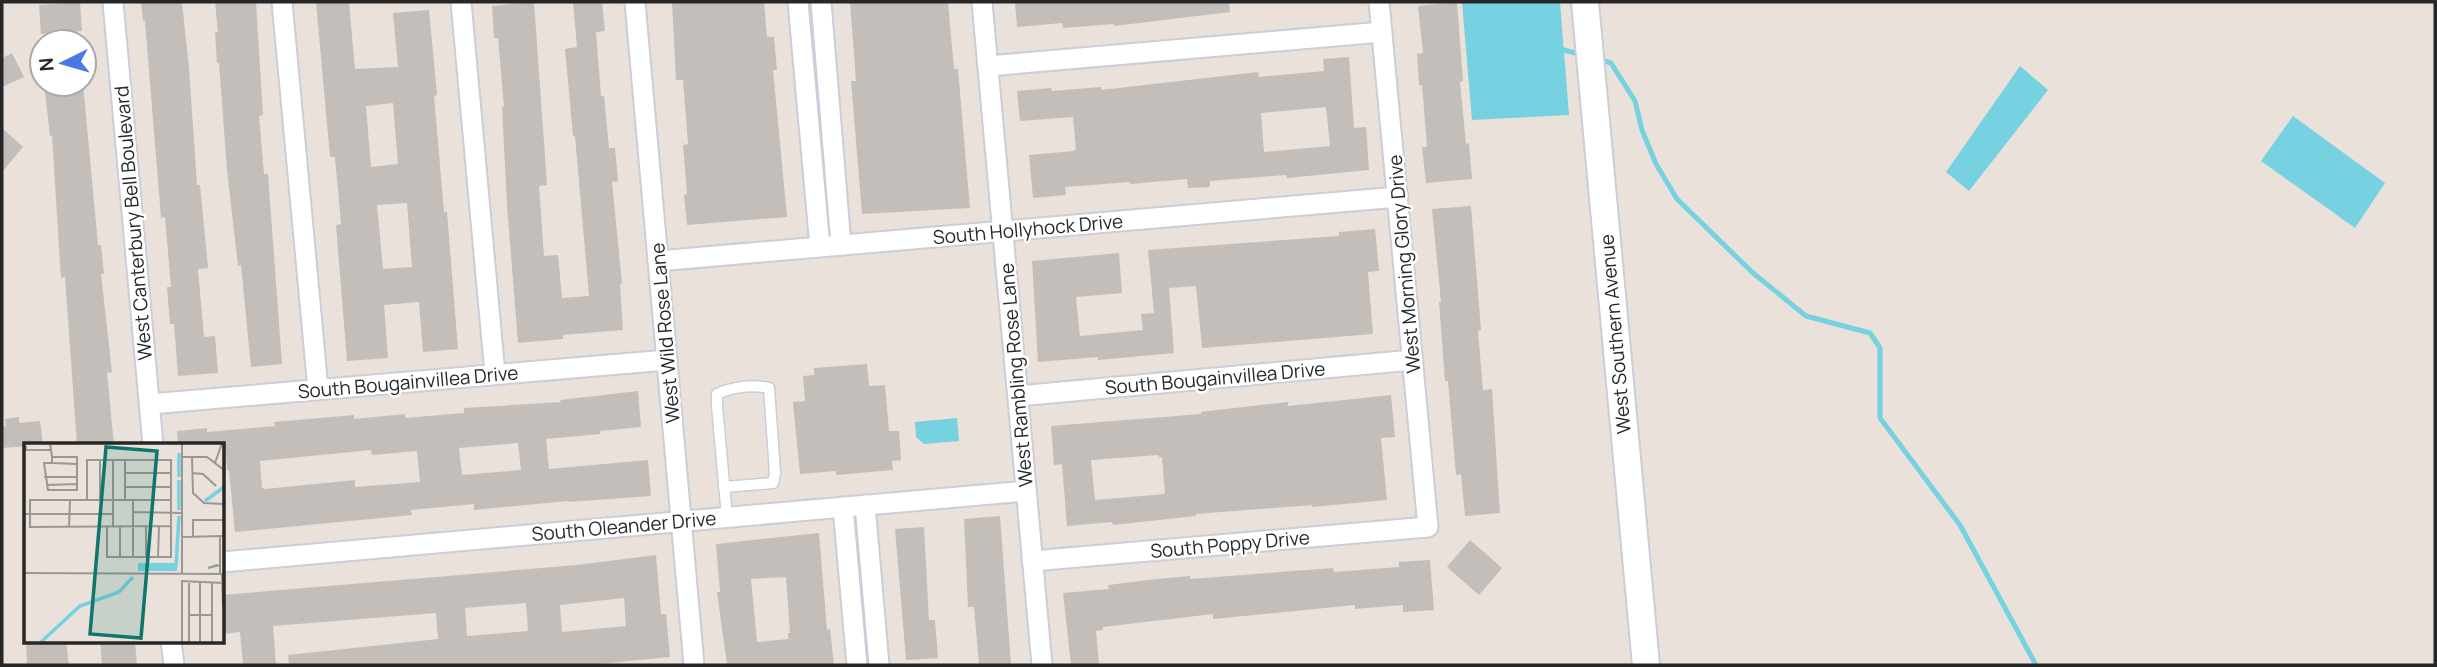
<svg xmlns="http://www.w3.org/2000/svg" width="2437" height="667" viewBox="0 0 2437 667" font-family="Manrope,sans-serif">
	<rect width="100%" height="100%" fill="#e9e1da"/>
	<g fill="#76d2e1">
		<polygon points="1462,2 1560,2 1569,115 1472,120"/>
		<polygon points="2020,66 2048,90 1969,191 1946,172"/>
		<polygon points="2293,116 2385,183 2355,228 2261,161"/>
		<polygon points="957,418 959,441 924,444 916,437 915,422"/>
	</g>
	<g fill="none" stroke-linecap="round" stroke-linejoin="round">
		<g stroke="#76d2e1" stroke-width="5">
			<polyline points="1557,48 1582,55"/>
			<polyline points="1598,59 1611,63 1635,101 1642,130 1656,164 1677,199 1753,273 1806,316 1870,333 1880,348 1880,418 1960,525 2036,665"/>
		</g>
	</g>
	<g fill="#c4beba" fill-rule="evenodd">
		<polygon points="80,2 82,31 41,34 39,5"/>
		<polygon points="141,2 182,2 189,68 197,185 200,185 208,268 198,269 204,337 215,336 218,373 178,376 174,324 170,324 167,287 171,287 165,217 161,218 145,21 143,21"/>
		<polygon points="215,2 256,2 263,115 259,116 264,174 268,174 282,364 251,367 241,265 238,266 227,170 219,63 217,63 215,32 218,32"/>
		<path d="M316 2H349L355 69 398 67 393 13 429 10 437 95 434 96 444 212H447L458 349 423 352 419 302 384 305 388 358 347 361 336 225 341 224 335 157H330ZM393 103 398 164 371 167 366 106ZM407 203 412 267 383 269 377 205Z"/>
		<polygon points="534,2 547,185 539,186 544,256 558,255 562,298 589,296 575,136 573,136 565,49 577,47 573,2 602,2 605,31 596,32 601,96 604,96 609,148 615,148 618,181 612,182 622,284 620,284 623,330 563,335 563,339 518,343 507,205 502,107 504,107 498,38 494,38 492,6"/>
		<polygon points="672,2 764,2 767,37 774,37 777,70 773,70 787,217 687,225 684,195 687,194 683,145 688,144 683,80 676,80"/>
		<polygon points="850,2 948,2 954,69 958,69 970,208 862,214 851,81 856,81"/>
		<polygon points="1015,2 1229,2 1230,12 1114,26 1114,24 1063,28 1062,23 1017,27"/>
		<polygon points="1457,2 1463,81 1460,82 1466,144 1469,143 1472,179 1426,183 1422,147 1427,147 1422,85 1419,85 1417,54 1423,53 1418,6"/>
		<polygon points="12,53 24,77 2,87 2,58"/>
		<path d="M1349 57 1354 128 1366 127 1369 170 1287 178 1286 175 1210 181V187L1188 188 1187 179 1130 184V182L1065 187 1066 195 1033 198 1029 155 1074 151 1076 149 1073 117 1020 121 1017 91 1051 88 1052 91 1101 87V90L1258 72 1259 77 1324 71 1323 59ZM1326 107 1330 146 1264 152 1261 113Z"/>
		<polygon points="44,84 83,84 98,245 101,245 104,274 101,274 112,372 107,373 114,445 77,445 65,277 61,278 59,248 52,136 50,136"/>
		<polygon points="2,128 23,147 2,172"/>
		<polygon points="1471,206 1481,330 1478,331 1483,390 1492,389 1500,513 1465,516 1461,474 1456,475 1448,381 1445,381 1439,302 1441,302 1432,209"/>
		<polygon points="1375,229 1379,271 1368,272 1373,334 1202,348 1196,286 1169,288 1174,353 1098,360 1098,357 1038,362 1032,261 1119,253 1122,293 1076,297 1080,336 1143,330 1141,314 1154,313 1148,250 1339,236 1339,232"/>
		<polygon points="867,364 869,386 885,385 889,431 899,431 901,460 892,461 893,470 836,475 836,471 800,474 793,402 805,401 803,376 814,375 814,368"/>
		<path d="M638 391 641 427 600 431V434L546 439 549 469 648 460 651 496 568 502V501L474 510V504L411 510 412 515 235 532 229 470H227L225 445H178L177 431 207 428V432L275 426 274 422 354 415V419L405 414V418L464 413V408L561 402 560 400ZM518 443 521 470 462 475 459 448ZM371 450 372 455 417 451 420 482 355 487V480L265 489 262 488 260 461Z"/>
		<path d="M1391 395 1395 437 1381 438 1387 500 1312 507V505L1196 514V516L1113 525 1112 522 1067 526 1062 464 1054 465 1051 426 1201 414V412L1251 406 1288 402V406ZM1158 455 1159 457H1162L1165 494 1095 500 1091 460Z"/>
		<polygon points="19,417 19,423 40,421 43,445 2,448 2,427 6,426 5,419"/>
		<polygon points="1000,516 1011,665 979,665 974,607 968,607 964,519"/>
		<polygon points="924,527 929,620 935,620 938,658 906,660 895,529"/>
		<path d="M819 533 827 630 830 629 834 665H727L717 592H720L716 544ZM786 577 790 633H788V639L757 642 751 579Z"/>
		<polygon points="1470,540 1502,568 1479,595 1447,567"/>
		<path d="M656 555 661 614H666L670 657 588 665H289L288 655 438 639 436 613 273 626 276 665H243L240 632 222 634V595L577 565ZM624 598 626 626 562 632 560 605ZM526 603 528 631 467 636 465 608Z"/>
		<polygon points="1430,560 1434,610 1403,612 1403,605 1355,609 1355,605 1213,619 1213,614 1103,627 1103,630 1096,631 1099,665 1071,665 1063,593 1109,589 1108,585 1157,579 1190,576 1190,579 1333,568 1334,572 1399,567 1399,562"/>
		<polygon points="26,641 66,641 69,665 27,665"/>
		<polygon points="100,641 135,641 137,665 102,665"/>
	</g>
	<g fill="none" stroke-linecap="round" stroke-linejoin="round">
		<g stroke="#c9ced8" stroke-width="13">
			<path id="service" d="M724 487 773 483 775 473 769 388C753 384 732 387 717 394V406L727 517"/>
		</g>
		<g stroke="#c9ced8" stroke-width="23">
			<g id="minor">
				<polyline points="113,2 153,445"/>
				<polyline points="282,2 318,389"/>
				<polyline points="461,2 495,374"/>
				<polyline points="635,2 694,665"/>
				<polyline points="798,2 820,247"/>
				<polyline points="821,2 841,245"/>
				<polyline points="982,2 1042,665"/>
				<polyline points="988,66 1382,32"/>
				<polyline points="658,261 1398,197"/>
				<polyline points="1018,396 1413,360"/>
				<polyline points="150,404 667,360"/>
				<polyline points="865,505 879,665"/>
				<polyline points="843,507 857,665"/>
				<polyline points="1032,561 1428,527 1379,2"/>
				<polyline points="222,562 1026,491"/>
				<polyline points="171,641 174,665"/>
			</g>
		</g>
		<g stroke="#c9ced8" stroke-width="30">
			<polyline id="secondary" points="1585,2 1646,665"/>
		</g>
		<use href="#service" stroke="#fff" stroke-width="10"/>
		<use href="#minor" stroke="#fff" stroke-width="19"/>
		<use href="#secondary" stroke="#fff" stroke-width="26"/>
	</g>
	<g text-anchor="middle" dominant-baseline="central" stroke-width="5" stroke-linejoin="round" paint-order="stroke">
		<g font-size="19" fill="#272727" stroke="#fff">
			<text transform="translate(133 223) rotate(-95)">West Canterbury Bell Boulevard</text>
			<text transform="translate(1028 229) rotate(-5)">South Hollyhock Drive</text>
			<text transform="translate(1404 264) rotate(-95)">West Morning Glory Drive</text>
			<text transform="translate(665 333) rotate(-95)">West Wild Rose Lane</text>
			<text transform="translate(1615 334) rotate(-95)">West Southern Avenue</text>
			<text transform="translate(1016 375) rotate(-95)">West Rambling Rose Lane</text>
			<text transform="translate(1215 378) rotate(-5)">South Bougainvillea Drive</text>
			<text transform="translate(408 382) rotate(-5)">South Bougainvillea Drive</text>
			<text transform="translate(624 526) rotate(-5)">South Oleander Drive</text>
			<text transform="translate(1230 544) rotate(-5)">South Poppy Drive</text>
		</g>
	</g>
	<g transform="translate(24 443)">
		<rect width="200" height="200" fill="#e9e1da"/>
		<path d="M114 120H153V128H114Z" fill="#76d2e1"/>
		<path fill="none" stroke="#76d2e1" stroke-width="3.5" d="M155 34V10M181 58 200 44M155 67V37M152 124 155 73M17 199 56 163 95 149 109 134"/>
		<path fill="none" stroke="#9b9792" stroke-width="2" d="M26 0 28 14H53V47H24L20 20H28V14M64 0H90M2 3V7H26M158 14H183L200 27M168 14 169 50 180 60 200 61M76 17V57M89 17V84M28 20 53 21M191 20 198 0M101 30H147M168 30 179 31 192 43M20 34H53M23 42 53 41M101 44H147M63 57V17H147V114H83V84M101 57V17M109 69 158 70M0 71H89M147 83 6 84V57H147M45 84 46 57M96 84V114M122 84V114M196 93V131M158 94 200 93M169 94V77H200M109 114V57M134 114 135 84M193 122 184 125 196 122M0 130 200 131M158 130V0M198 131 199 164M176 140V199M165 172H188M158 199V138L200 140M165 199V140M188 199V140"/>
		<path fill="#0f766e" fill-opacity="0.15" stroke="#0f766e" stroke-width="3.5" d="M82 4 133 8 117 195 66 191Z"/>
		<rect width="200" height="200" fill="none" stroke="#272727" stroke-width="3.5"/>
	</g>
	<rect width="2437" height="667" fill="none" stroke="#272727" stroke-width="7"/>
	<g transform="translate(63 63) rotate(265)"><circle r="33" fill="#ffffff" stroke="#a9a9a9" stroke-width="2"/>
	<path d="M0-5L12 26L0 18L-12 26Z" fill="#4979e7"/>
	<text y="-10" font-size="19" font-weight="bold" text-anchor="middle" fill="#272727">N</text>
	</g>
</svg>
